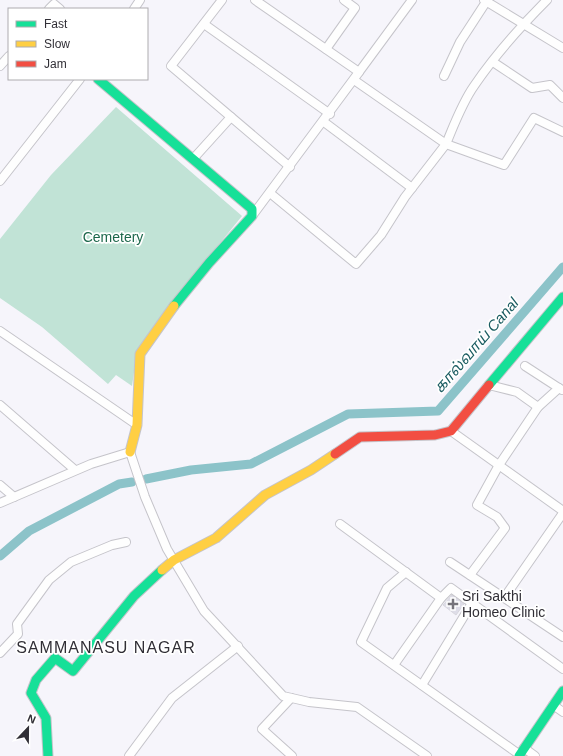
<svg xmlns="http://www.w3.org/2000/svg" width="563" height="756" viewBox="0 0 563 756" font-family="Helvetica,'Noto Sans Tamil',sans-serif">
	<rect width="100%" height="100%" fill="#f6f5fb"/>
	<polygon fill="#c1e3d6" points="116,107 242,216 194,275 134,372 132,386 116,375 108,384 42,327 0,298 0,239 51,175"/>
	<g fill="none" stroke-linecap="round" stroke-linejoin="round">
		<g stroke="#8cc3c9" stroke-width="9">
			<polyline points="146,479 191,470 251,464 348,414 438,411 563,267"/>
			<polyline points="0,556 29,531 119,484 132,482"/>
		</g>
	</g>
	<polygon fill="#dedde8" stroke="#d8d7de" points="452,595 464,604 456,615 443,605"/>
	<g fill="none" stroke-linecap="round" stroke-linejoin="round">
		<g stroke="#c5c4ca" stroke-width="10">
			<g id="street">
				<polyline points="222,0 171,66 290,167"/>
				<polyline points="484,0 563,48"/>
				<path d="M547 0C521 26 495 55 474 86 462 103 454 125 446 144L504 165 534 118 563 132"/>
				<polyline points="49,9 54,4 60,9"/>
				<polyline points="134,9 140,0"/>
				<polyline points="204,24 330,114"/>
				<polyline points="326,49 355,8 344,0"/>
				<polyline points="493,62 532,88 550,85 563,98"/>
				<polyline points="0,66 9,56"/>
				<polyline points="359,72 412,0"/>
				<polyline points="444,76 460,42 486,2"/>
				<polyline points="324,122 412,188"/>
				<polyline points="193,159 231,117"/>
				<polyline points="0,181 80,79"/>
				<polyline points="270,193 356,264 381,235 405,197 446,144 354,80"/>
				<polyline points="252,216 359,72 255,0"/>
				<polyline points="0,331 137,425"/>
				<polyline points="525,366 562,390"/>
				<polyline points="489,385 517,392 538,407 559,388"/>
				<polyline points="0,405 75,470"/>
				<polyline points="451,431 563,511"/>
				<polyline points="0,485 14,497"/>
				<polyline points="0,503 91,464 130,452 145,497 167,549 204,611 283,696 309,702 357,707 427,756"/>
				<polyline points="340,524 441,598 451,588 563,669"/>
				<polyline points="450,562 563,637"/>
				<polyline points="406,572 387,588 361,642 520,755"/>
				<polyline points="470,575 505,528 497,517 477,505 499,465 538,407"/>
				<polyline points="504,598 563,513"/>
				<polyline points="0,653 18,634 17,624 49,580 71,562 112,545 126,542"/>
				<polyline points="394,665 441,598"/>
				<polyline points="422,685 472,603"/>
				<polyline points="291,698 262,729 292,756"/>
				<polyline points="553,705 563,712"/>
				<polyline points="524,748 535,756"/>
				<polyline points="129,756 172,698 238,646"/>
			</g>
		</g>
		<g stroke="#c5c4ca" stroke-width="11">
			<g id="fast">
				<polyline points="98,79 252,209 252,216 209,263 174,306"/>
				<polyline points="489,385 563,297"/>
				<polyline points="48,756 46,718 31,693 36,680 55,658 73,671 134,596 162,570"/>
				<polyline points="519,756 563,691"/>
			</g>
		</g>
		<g stroke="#c5c4ca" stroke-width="11">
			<g id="slow">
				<polyline points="130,452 137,425 140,354 174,306"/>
				<polyline points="162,570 174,560 216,538 265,495 311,470 335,454"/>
			</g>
		</g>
		<g stroke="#c5c4ca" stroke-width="11">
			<polyline id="jam" points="335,454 360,437 435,435 451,431 489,385"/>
		</g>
		<use href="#street" stroke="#fefefe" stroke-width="8"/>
		<use href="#fast" stroke="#16e098" stroke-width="9"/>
		<use href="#slow" stroke="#ffcf43" stroke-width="9"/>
		<use href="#jam" stroke="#f24e42" stroke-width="9"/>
	</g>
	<path fill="#76747b" stroke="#fff" stroke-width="1.5" d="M451 598h4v4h4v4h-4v4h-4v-4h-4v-4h4z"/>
	<g text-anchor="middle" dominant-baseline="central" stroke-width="3.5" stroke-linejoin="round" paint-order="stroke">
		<g font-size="14" fill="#1c674b" stroke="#fff">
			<text x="113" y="237">Cemetery</text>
		</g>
		<g font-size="14" fill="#312f36" stroke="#fff" text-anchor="start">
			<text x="462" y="596">Sri Sakthi<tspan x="462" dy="16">Homeo Clinic</tspan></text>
		</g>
		<g font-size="15" font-style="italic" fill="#1a5c61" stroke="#fff">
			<text transform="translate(476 345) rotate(-49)">கால்வாய் Canal</text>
		</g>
		<g font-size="16" letter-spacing="1" fill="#312f36" stroke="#fff">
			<text x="106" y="647">SAMMANASU NAGAR</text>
		</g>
	</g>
	<rect x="8" y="8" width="140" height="72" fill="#ffffff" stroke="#adacaf"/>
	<rect x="16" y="21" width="20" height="6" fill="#16e098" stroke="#adacaf"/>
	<text x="44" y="28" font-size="12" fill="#312f36">Fast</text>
	<rect x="16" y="41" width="20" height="6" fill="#ffcf43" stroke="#adacaf"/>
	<text x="44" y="48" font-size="12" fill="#312f36">Slow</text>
	<rect x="16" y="61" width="20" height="6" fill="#f24e42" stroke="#adacaf"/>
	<text x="44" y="68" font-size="12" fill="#312f36">Jam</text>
	<g transform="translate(28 728) rotate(22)" stroke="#ffffff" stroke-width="3" paint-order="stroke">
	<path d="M0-3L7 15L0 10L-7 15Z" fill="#312f36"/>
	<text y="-6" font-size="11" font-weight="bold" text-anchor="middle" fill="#312f36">N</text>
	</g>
</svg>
